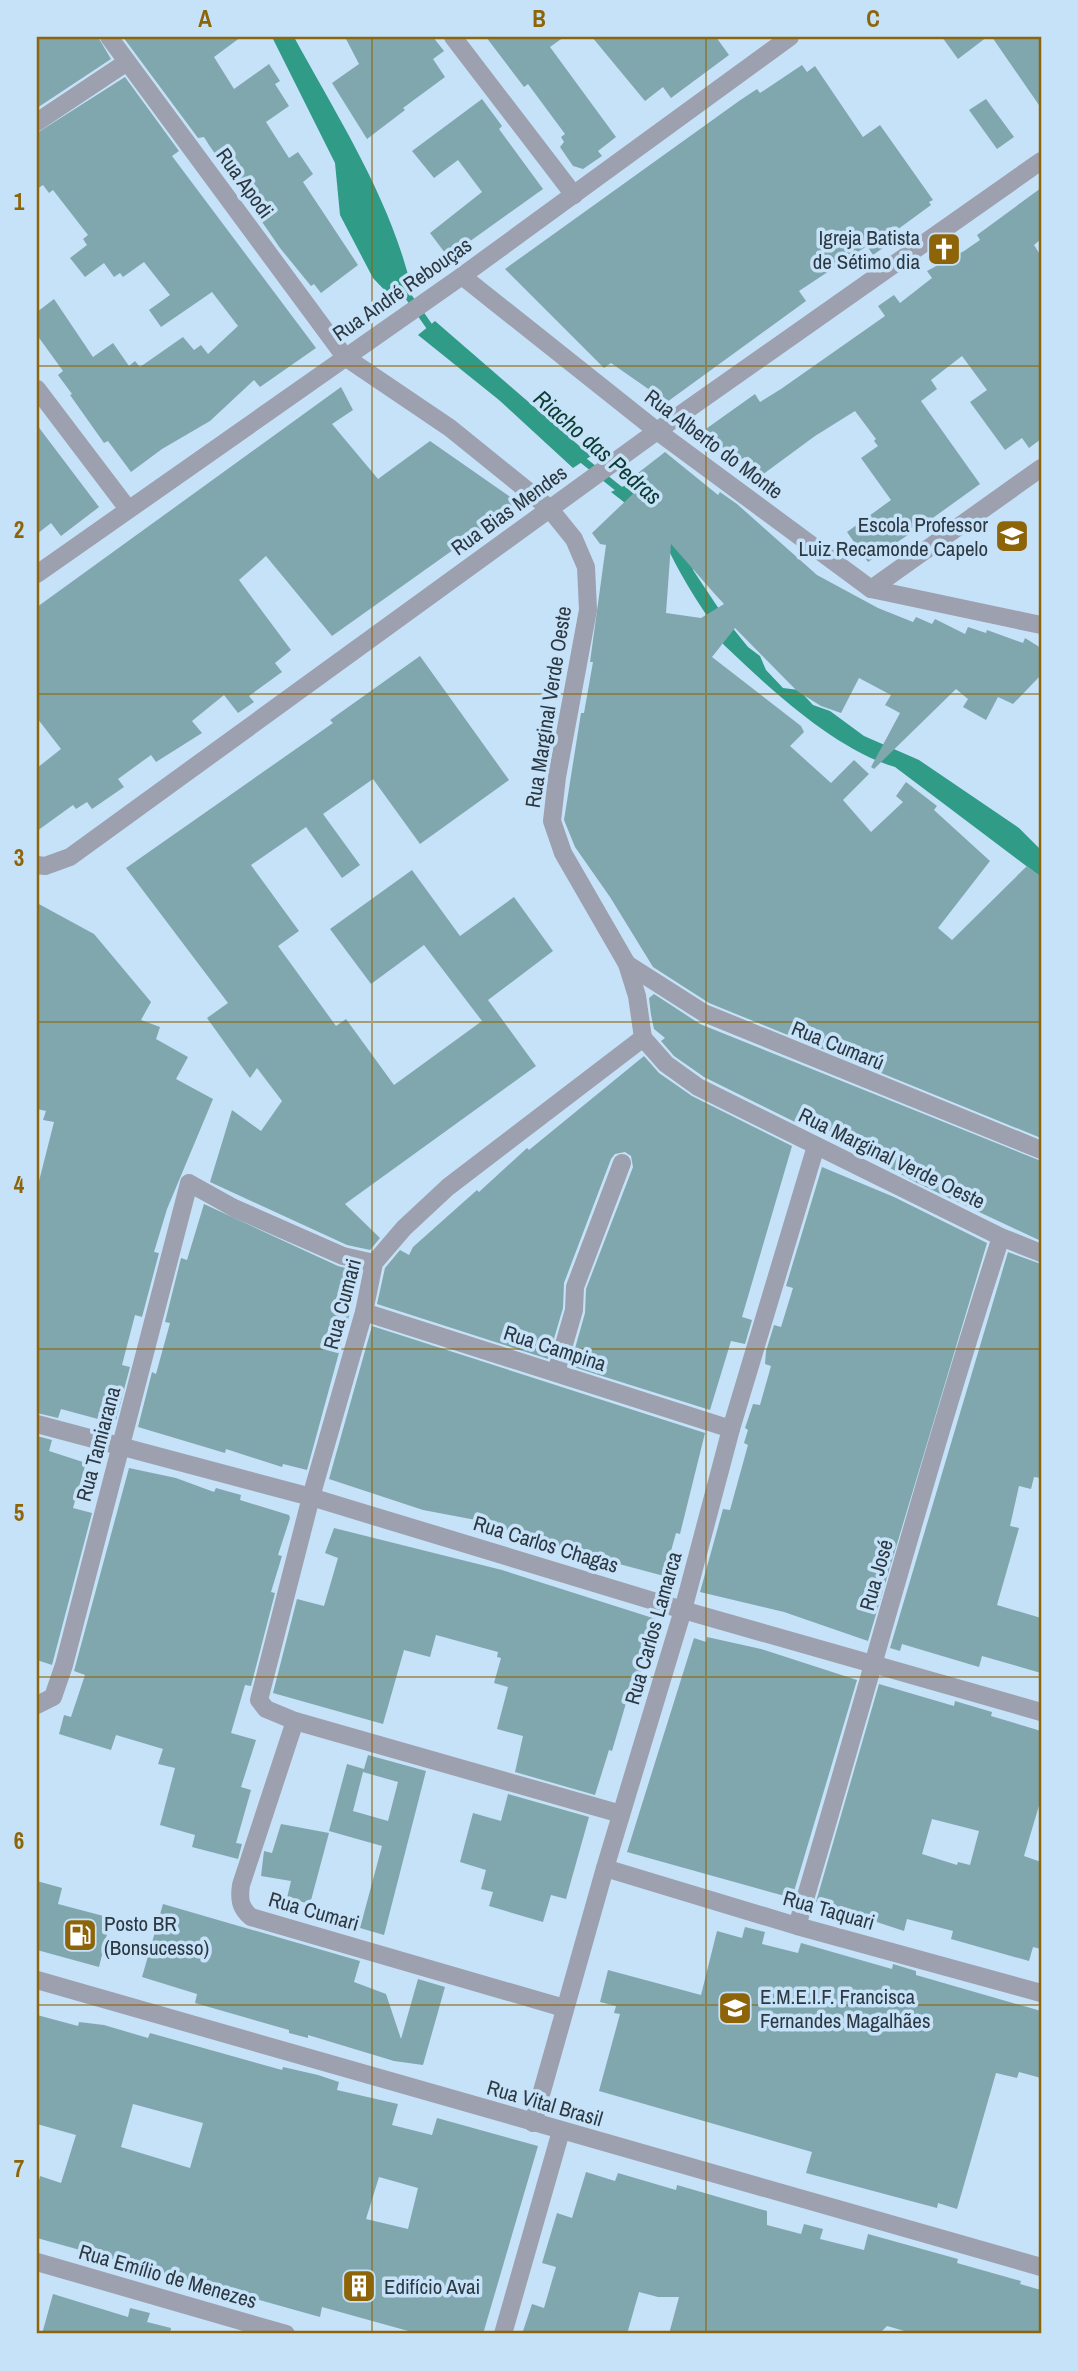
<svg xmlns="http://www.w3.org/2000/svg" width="1078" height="2371" viewBox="0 0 1078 2371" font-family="'Archivo Narrow',sans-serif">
	<rect width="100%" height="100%" fill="#c6e2f9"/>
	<g fill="#309b87">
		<path d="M272 37H294C338 118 389 196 411 286L391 297 373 278 340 215 335 163Z"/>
		<polygon points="435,321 591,456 573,468 499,400 418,335"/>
		<path d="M626 485 692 561 693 570 727 621 748 647 760 656 766 670 783 688 799 690 813 705 830 711 864 736 919 760 1019 828 1041 850V877L895 767C834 749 769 688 724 645 720 641 718 632 714 626 698 603 683 579 670 553 657 528 633 509 611 492Z"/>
	</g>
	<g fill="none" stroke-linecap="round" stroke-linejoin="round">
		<g stroke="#309b87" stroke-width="7">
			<polyline points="401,286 434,333"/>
			<polyline points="579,457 624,493"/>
		</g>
	</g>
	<g fill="#80a7ae" fill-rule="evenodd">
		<polygon points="37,37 98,37 111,59 37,108"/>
		<polygon points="123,37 241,37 214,57 234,89 269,64 280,81 275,84 289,106 266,122 289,158 298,152 313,174 303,182 358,265 321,293 314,284 311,286 280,248 209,145 204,137 198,138"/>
		<polygon points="345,37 433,37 444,51 433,59 445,77 403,108 405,110 367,139 332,83 359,64"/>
		<polygon points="486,37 564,37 550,47 616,137 598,151 602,156 583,169 573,166 560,147 564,142 561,137 565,134 528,84 524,87"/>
		<polygon points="592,37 716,37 729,55 671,98 663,87 645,101"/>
		<polygon points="942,37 987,37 958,59"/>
		<polygon points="992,37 1041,37 1041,108"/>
		<polygon points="802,65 807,72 815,66 863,137 880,125 933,200 929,202 931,205 886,238 890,243 873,255 867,246 799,291 806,301 667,402 611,363 604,368 505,269 739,101 757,89 760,93"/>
		<polygon points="125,77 179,151 172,156 316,348 260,387 254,380 210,421 162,449 131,472 108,441 104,443 70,395 72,394 58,375 63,371 37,335 37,312 54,299 93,357 113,343 129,366 135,361 140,367 183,337 194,350 201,345 208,354 238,326 212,292 161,327 149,310 170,295 144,262 123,277 120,273 114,277 104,263 85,277 70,258 87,245 83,239 88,235 53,190 49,193 43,185 37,189 37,133"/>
		<polygon points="482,99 502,126 499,129 543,189 448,257 430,233 482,192 458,160 434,178 412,151"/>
		<polygon points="986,99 1014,137 997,149 969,110"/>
		<polygon points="1041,188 1041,239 1034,245 1041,256 1041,439 1029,448 1022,438 1005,450 970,402 987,390 962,356 931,380 937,389 921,401 980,484 930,520 868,562 847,532 891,500 861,458 878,446 874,441 876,439 855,411 815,436 758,478 745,457 739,461 703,431 755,394 760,402 781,389 885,316 878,306 894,295 900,303 932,278 927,271 964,251 980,240 977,235"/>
		<polygon points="341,387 353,410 332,424 378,479 430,441 519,503 332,636 266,556 239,580 291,650 275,663 282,672 249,696 254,702 238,713 224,695 192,721 202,733 156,762 151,755 118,779 124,787 92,809 87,802 76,809 73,805 37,831 37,768 61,749 37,718 37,607"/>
		<polygon points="37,425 99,507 61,536 51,523 37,534"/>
		<path d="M665 452 718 495 720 492 737 504 817 575 878 608 913 622 916 617 932 624 935 619 965 634 968 627 986 633 987 630 1023 643 1025 638 1041 648V675L1013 704 998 697 986 720 963 707 968 699 956 689 874 769 871 767 900 713 885 705 891 695 859 678 841 713 821 706 797 691 735 628 712 657 801 726 804 732 790 746 831 783 854 760 869 774 843 800 871 832 903 802 896 796 906 782 937 806 934 810 990 861 938 928 952 940 1027 866 1041 877V1138L709 1003 653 967 610 897 575 847 564 820 581 713H584L593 662H590L606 545 600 544 592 533 636 491 629 480ZM671 544 713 592 724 604 701 618 666 613Z"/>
		<polygon points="420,656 509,780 420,844 373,779 323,814 360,865 342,878 306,827 251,865 299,931 278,946 336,1026 346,1019 394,1085 482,1021 424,945 371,984 330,929 412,870 460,936 514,897 553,951 488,1000 536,1066 345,1204 380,1238 370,1250 347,1245 210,1182 232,1110 261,1131 282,1101 257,1068 250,1078 207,1018 228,1003 126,868 333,723 330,720"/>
		<polygon points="37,903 94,934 151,1002 141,1020 160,1027 156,1039 188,1057 176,1079 213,1099 167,1209 154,1252 159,1253 142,1317 135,1315 122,1365 130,1367 116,1420 110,1419 109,1422 61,1409 58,1418 37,1413 37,1189 54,1122 43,1120 46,1111 37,1109"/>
		<polygon points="654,994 700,1024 1041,1161 1041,1241 915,1182 849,1145 851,1141 801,1118 799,1124 704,1077 674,1056 661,1041 665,1038 654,1029 651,1015 649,998"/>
		<polygon points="644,1056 659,1073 692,1096 792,1146 742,1317 752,1320 745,1344 731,1341 710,1410 570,1366 585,1313 586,1289 633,1167 631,1156 625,1152 615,1154 611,1159 564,1283 563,1308 548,1359 377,1304 385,1268 400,1250 409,1255 413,1247 477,1190 479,1192 527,1148 529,1150"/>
		<polygon points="822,1167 894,1197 987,1243 868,1641 784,1612 700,1592 723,1509 730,1510 748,1445 744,1443 748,1430 745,1428 753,1404 760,1405 771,1366 765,1364 766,1351 774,1325 781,1327 793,1288 786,1286"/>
		<polygon points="204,1204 338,1266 361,1272 307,1470 283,1464 282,1467 226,1449 225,1453 138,1427 152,1372 156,1374 170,1323 165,1322 181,1258 187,1260"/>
		<polygon points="1008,1252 1041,1264 1041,1478 1034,1477 1031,1489 1019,1486 1010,1526 1019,1528 997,1605 1041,1618 1041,1673 982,1656 979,1667 902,1644 900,1651 890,1648"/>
		<polygon points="372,1326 705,1433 680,1534 676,1533 664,1576 578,1553 476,1520 423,1510 329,1479"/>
		<polygon points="37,1436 52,1440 49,1451 86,1463 73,1508 92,1513 52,1665 37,1660"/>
		<polygon points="129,1468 176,1478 214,1492 216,1488 241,1495 240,1500 289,1515 290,1518 278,1555 282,1556 271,1592 275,1593 251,1686 245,1685 231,1733 256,1740 241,1787 251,1790 236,1843 242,1844 238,1859 192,1847 195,1835 160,1825 175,1768 158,1764 163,1749 116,1735 111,1750 59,1734 64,1715 71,1717 85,1675 74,1671"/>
		<polygon points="334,1528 502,1570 656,1619 637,1687 631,1686 612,1751 609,1750 595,1795 515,1772 523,1736 497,1729 508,1687 494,1683 501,1658 497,1657 498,1652 436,1635 430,1657 404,1650 383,1724 273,1693 297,1599 324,1606 338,1558 325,1553"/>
		<polygon points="707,1637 761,1649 857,1680 792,1898 627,1852 694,1638 706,1642"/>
		<path d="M879 1684 954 1706 955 1701 992 1712 991 1716 1041 1731V1799L1024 1856 1041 1862V1949L1033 1947 1029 1961 951 1939 953 1931 907 1919 904 1931 816 1902ZM932 1819 979 1831 970 1865 958 1862 957 1865 922 1854Z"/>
		<path d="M368 1755 426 1771 384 1935 360 1928 382 1846 329 1831 347 1764 364 1769ZM363 1772 398 1782 388 1821 353 1811Z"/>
		<polygon points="508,1794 589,1817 566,1899 551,1895 543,1922 489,1906 493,1892 481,1889 486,1870 460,1862 473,1813 501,1821"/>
		<polygon points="281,1824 329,1833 310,1904 287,1898 291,1881 261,1876 264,1851 272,1853"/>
		<polygon points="37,1881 62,1888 58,1904 111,1918 99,1967 37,1950"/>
		<polygon points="163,1904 360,1961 354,1982 386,1994 401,2039 418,1979 445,1987 423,2065 394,2061 308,2035 308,2038 289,2033 289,2030 195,2003 197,1994 142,1977"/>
		<polygon points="745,1927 765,1932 762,1944 798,1953 801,1943 892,1969 893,1964 916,1971 916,1975 1041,2011 1041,2078 1019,2072 1017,2078 996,2073 957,2209 938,2203 937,2208 806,2173 812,2152 599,2091 620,2014 614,2013 616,2006 600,2002 608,1970 701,1995 717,1931 742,1938"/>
		<path d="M37 2015 78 2026 79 2022 104 2025 148 2038 150 2033 282 2070 283 2067 318 2075 339 2082 337 2090 398 2104 392 2125 432 2135 437 2118 538 2146 483 2334H419L322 2307 320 2317 37 2238V2189L40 2176 61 2183 76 2135 37 2124ZM133 2104 203 2123 190 2168 121 2147ZM379 2177 418 2188 408 2229 366 2219Z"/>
		<polygon points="586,2172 615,2181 618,2173 676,2190 677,2185 767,2211 767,2225 801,2234 804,2224 823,2229 820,2239 864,2250 868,2234 958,2259 957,2263 1021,2281 1020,2284 1041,2290 1041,2334 915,2334 887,2326 879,2334 775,2332 775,2334 669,2334 679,2297 658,2297 639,2292 627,2334 522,2334 532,2304 544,2308 556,2267 542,2263 557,2213 572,2218"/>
		<polygon points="53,2294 128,2317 130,2308 150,2313 147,2322 171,2328 170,2334 42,2334"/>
	</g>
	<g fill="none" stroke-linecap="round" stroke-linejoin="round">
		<g stroke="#9da0ae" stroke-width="18">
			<polyline points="109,37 345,357 450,428 549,508 574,539 586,567 588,610 557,777 552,821 563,853 627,964 637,996 643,1038 666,1064 698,1087 1001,1237 1041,1253"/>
			<polyline points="453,37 574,195"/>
			<polyline points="37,122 127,62"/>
			<polyline points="462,276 657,431 871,589 1041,625"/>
			<polyline points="37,389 128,509"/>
			<polyline points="37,574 462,276 790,37"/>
			<polyline points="871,589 1041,468"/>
			<polyline points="37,865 45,866 70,857 657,431 1041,161"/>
			<polyline points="627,964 704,1013 1041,1150"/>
			<polyline points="364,1312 731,1429"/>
			<polyline points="556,1372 574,1310 575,1287 622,1163"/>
			<polyline points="37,1424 311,1497 683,1610 1041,1712"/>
			<polyline points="37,1705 53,1697 64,1665 189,1183 234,1208 343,1256 374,1263"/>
			<path d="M295 1721 241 1885C239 1899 240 1908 251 1917L564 2008"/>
			<polyline points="621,1814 295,1721 266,1709 259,1700 311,1497 364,1312 374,1263 404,1228 448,1187 643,1038"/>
			<polyline points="605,1868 797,1926 1041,1993"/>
			<path d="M797 1926C866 1696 927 1464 1001 1237"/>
			<polyline points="37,1980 1041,2267"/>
			<polyline points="533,2123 605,1868 683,1610 731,1429 816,1146"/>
			<polyline points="37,2262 286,2334"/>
			<polyline points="503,2334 561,2131"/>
		</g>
	</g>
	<path fill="none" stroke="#8d6508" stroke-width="2" stroke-opacity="0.55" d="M372 37V2334M706 37V2334M37 366H1041M37 694H1041M37 1022H1041M37 1349H1041M37 1677H1041M37 2005H1041"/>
	<defs>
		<g id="church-square" transform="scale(1.75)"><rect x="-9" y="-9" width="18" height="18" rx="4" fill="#8d6508" stroke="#c6e2f9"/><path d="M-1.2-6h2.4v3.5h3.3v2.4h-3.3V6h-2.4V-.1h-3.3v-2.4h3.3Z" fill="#fff"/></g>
		<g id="school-square" transform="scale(1.75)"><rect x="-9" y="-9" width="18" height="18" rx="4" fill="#8d6508" stroke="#c6e2f9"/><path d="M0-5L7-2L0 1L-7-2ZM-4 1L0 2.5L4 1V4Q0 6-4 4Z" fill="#fff"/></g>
		<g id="fuel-square" transform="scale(1.75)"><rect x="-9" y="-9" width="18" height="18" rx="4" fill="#8d6508" stroke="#c6e2f9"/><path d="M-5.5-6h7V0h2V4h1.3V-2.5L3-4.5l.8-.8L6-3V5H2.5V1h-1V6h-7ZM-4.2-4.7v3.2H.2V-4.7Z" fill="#fff"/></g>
		<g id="building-square" transform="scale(1.75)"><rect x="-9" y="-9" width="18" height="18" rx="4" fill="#8d6508" stroke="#c6e2f9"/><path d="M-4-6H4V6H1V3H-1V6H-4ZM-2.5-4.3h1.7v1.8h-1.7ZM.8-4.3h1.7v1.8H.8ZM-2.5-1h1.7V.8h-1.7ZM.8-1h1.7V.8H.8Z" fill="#fff"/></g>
	</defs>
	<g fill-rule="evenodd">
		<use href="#church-square" x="944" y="249"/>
		<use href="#school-square" x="1012" y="536"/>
		<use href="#fuel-square" x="80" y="1935"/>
		<use href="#school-square" x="735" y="2008"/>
		<use href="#building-square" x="359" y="2286"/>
	</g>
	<g text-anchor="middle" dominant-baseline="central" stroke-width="7" stroke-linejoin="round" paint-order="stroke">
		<g font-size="21" fill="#2d3841" stroke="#c6e2f9">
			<text transform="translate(245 183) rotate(54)">Rua Apodi</text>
			<text transform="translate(402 289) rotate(-35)">Rua André Rebouças</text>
			<text transform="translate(714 444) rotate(37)">Rua Alberto do Monte</text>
			<text transform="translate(509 510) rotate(-36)">Rua Bias Mendes</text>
			<text transform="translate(548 707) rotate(-81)">Rua Marginal Verde Oeste</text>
			<text transform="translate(838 1045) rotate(22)">Rua Cumarú</text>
			<text transform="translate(892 1158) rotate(26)">Rua Marginal Verde Oeste</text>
			<text transform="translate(342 1304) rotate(-75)">Rua Cumari</text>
			<text transform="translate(555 1348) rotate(18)">Rua Campina</text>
			<text transform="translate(98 1444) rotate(-75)">Rua Tamiarana</text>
			<text transform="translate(546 1544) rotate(17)">Rua Carlos Chagas</text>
			<text transform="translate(876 1575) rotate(-74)">Rua José</text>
			<text transform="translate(653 1628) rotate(-74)">Rua Carlos Lamarca</text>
			<text transform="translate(829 1910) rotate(16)">Rua Taquari</text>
			<text transform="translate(314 1911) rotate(16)">Rua Cumari</text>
			<text transform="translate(545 2103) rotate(16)">Rua Vital Brasil</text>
			<text transform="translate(168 2276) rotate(16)">Rua Emílio de Menezes</text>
		</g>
		<g font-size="21" fill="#2d3841" stroke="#c6e2f9" text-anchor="start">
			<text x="920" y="237" text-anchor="end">Igreja Batista<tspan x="920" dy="24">de Sétimo dia</tspan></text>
			<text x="988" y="524" text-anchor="end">Escola Professor<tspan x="988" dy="24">Luiz Recamonde Capelo</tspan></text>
			<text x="104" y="1923">Posto BR<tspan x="104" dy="24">(Bonsucesso)</tspan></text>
			<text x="760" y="1996">E.M.E.I.F. Francisca<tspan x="760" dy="24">Fernandes Magalhães</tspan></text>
			<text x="384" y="2286">Edifício Avai</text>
		</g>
		<g font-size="23" font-style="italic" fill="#0c3b32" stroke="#c6e2f9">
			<text transform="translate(598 447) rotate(41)">Riacho das Pedras</text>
		</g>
	</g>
	<rect width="1078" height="2371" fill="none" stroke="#c6e2f9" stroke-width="77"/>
	<rect x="38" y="38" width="1002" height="2294" fill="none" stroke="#8d6508" stroke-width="2.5"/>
	<g font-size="23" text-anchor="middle" font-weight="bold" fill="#8d6508">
		<text x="205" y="27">A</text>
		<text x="539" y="27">B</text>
		<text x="873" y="27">C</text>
		<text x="19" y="210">1</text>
		<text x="19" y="538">2</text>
		<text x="19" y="866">3</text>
		<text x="19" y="1193">4</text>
		<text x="19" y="1521">5</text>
		<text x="19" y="1849">6</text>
		<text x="19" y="2177">7</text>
	</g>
</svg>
